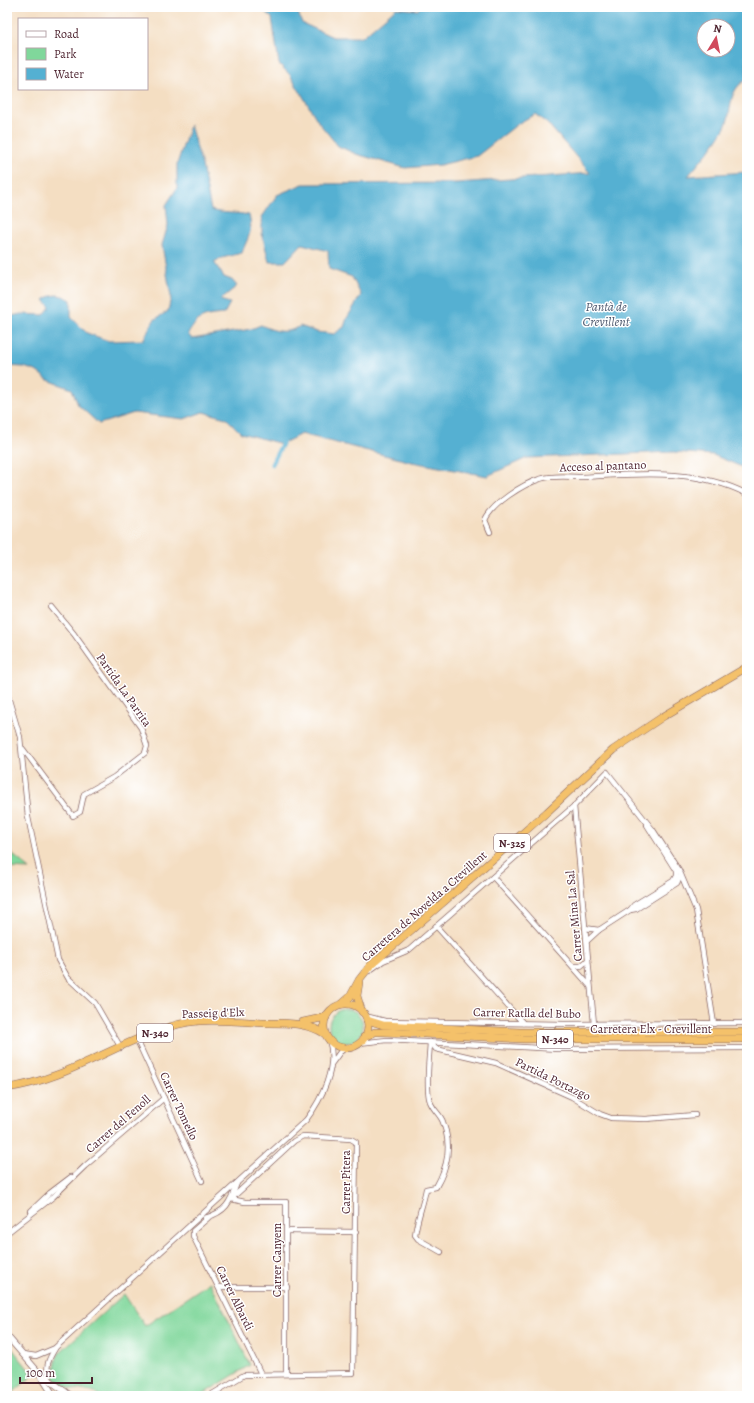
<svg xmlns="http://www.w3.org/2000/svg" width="754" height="1403" viewBox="0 0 754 1403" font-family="Alegreya,serif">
	<rect width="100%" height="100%" fill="#fff"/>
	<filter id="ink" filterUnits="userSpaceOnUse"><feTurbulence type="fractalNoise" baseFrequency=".025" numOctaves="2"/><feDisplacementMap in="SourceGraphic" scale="8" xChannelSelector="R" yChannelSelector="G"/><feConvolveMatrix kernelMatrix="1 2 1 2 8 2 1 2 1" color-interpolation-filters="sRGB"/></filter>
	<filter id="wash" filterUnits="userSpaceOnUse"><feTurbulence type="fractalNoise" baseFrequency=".012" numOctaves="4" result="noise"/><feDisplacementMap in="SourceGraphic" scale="16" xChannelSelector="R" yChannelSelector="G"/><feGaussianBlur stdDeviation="0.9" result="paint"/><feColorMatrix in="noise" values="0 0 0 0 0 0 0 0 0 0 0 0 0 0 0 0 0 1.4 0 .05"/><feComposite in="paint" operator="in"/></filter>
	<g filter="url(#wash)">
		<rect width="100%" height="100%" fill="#f4dec2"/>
		<g fill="#80d79b" stroke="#657b63">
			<polygon points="7,850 30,869 7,868"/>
			<circle cx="346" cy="1026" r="17"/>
			<path d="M210 1282 250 1365 200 1396H101C84 1386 69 1394 54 1378L56 1360 59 1353 124 1294 145 1326Z"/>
			<polygon points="7,1342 33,1375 9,1396 7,1396"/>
		</g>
		<path fill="#54b0d2" stroke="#4f687e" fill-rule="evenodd" d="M259 7H296L302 23 333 37H362L396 8 418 10 420 7H747V79C725 92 734 112 724 129 714 146 701 161 688 176L747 172V469L713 455 674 452 527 458 487 476 412 462 301 434 282 444 241 433 226 418 203 412 184 419 134 413 99 424 78 405 72 389 48 380 36 371 24 367 7 366V317L21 314 44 315 50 307 44 300C53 293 61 294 71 300V317L87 333 109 341 143 340 154 320 168 311 171 297 162 245 168 225 166 205 177 188V164L190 125 202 165 211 210C223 214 235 212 249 215 254 232 247 238 242 253L222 258 214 262 224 277 232 280 237 286 220 300 230 303 224 314C203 316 199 316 188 334L192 339 251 329 261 325C274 331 286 335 300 326L317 332 334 334 344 327 347 318 361 295 352 277 329 269 328 251 302 244 285 262H269L262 234V217L277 195 303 184 457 183 590 173 549 125 535 114 519 123 477 156 440 165 405 168 356 154 338 146 319 123 290 75 279 64 272 18ZM704 26H728V50H704Z"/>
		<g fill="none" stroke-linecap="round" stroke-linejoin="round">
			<polyline stroke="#54b0d2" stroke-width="5" points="272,464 282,444"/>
		</g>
	</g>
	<g filter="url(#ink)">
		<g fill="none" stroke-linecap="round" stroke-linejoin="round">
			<g stroke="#866260" stroke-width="6">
				<g id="minor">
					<path d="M490 532 485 520C492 504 523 484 540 479 552 475 569 477 582 477 637 474 697 468 747 494"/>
					<polyline points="7,693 20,737 28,817 58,960 68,978 95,1003 121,1048"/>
					<polyline points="23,749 73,816 80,812 84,794 114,777 145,753 147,746 141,728 74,634 52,607"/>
					<polyline points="574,806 594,1024"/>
					<polyline points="647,825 676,871 676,876 673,881 634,905 630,910 636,909 677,883 680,876"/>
					<polyline points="493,877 590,986"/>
					<polyline points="436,926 523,1023"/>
					<polyline points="585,928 599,930 630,910"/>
					<polyline points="587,941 599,930"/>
					<polyline points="573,966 581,966 588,960"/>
					<polyline points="369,971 383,961 409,950 574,806 607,772 653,830 679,870 696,910 714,1024"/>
					<polyline points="365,1016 385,1021 565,1024 747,1023"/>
					<polyline points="137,1040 202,1181"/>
					<polyline points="430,1042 436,1049 496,1063 572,1097 600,1114 611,1118 646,1119 695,1115"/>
					<path d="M430 1042C429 1061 426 1080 429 1098 431 1109 440 1113 443 1122 452 1146 448 1166 436 1187L426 1189C423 1205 417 1219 415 1235L418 1239 441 1252"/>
					<polyline points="359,1043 387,1040 558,1049 747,1048"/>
					<polyline points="332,1063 340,1052 347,1047"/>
					<polyline points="31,1211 50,1193 71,1177"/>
					<path d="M205 1218C226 1212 230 1203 237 1183"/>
					<polyline points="208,1218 193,1231 193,1236 261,1374"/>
					<polyline points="287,1231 356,1232"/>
					<polyline points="7,1233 53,1197 85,1166 164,1098"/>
					<polyline points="219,1287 287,1287"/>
					<polyline points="23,1354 36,1356 55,1348"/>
					<path d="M50 1380C44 1367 49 1358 56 1347L306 1120C322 1099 338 1066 329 1040"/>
					<polyline points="209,1396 244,1375 353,1373 356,1142 351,1139 303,1136 294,1141 231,1199 245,1202 286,1202 286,1374"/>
				</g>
			</g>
			<g stroke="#866260" stroke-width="7">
				<g id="tertiary">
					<polyline points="7,1336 39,1373 54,1396"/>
					<polyline points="44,1376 71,1396"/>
				</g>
			</g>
			<g stroke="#866260" stroke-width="8">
				<g id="trunk">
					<polyline points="359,983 357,996 362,1012"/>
					<polyline points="342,1004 350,997 359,980 370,966 547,812 613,750 664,716 747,667"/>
					<circle cx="346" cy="1026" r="22"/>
					<polyline points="367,1020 383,1025 520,1032 747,1032"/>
					<polyline points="303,1022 326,1017"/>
					<polyline points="364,1037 375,1032 384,1032 524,1039 747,1039"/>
					<path d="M7 1088C66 1080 114 1044 169 1027 198 1017 233 1021 263 1023 284 1023 307 1022 325 1034"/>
				</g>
			</g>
			<use href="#minor" stroke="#fff" stroke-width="4.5"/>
			<use href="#tertiary" stroke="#fff" stroke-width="5.5"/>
			<use href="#trunk" stroke="#f4c16a" stroke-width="7"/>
		</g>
	</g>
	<g text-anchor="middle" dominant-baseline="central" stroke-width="3" stroke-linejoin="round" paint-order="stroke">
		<g fill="#fff" stroke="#80626b" stroke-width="1">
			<rect x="494" y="834" width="36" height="18" rx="3"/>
			<rect x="137" y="1024" width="36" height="18" rx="3"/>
			<rect x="537" y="1030" width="36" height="18" rx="3"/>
		</g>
		<g font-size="11" font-weight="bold" fill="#4a1f2b">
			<text x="512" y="843">N-325</text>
			<text x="155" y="1033">N-340</text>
			<text x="555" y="1039">N-340</text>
		</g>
		<g font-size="12" fill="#4a1f2b" stroke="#fff">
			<text transform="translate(603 466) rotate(-2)">Acceso al pantano</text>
			<text transform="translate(124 690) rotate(55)">Partida La Parrita</text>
			<text transform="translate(424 906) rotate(-41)">Carretera de Novelda a Crevillent</text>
			<text transform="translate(574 916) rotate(-95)">Carrer Mina La Sal</text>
			<text transform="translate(213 1013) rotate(-2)">Passeig d'Elx</text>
			<text transform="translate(527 1013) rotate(1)">Carrer Ratlla del Bubo</text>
			<text x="651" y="1029">Carretera Elx - Crevillent</text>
			<text transform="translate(553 1079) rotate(26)">Partida Portazgo</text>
			<text transform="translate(179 1106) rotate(65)">Carrer Tomello</text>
			<text transform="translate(118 1124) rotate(-41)">Carrer del Fenoll</text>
			<text transform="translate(346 1182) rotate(-90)">Carrer Pitera</text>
			<text transform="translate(277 1260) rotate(-90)">Carrer Canyem</text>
			<text transform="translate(235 1298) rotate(64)">Carrer Albardi</text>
		</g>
		<g font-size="13" font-style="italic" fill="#4e596e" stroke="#fff">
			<text x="606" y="306">Pantà de<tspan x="606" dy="15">Crevillent</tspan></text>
		</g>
	</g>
	<rect width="754" height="1403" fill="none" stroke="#fff" stroke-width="24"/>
	<rect x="18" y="18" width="130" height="72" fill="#ffffff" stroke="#b7a5aa"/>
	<rect x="26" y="31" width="20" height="6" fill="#ffffff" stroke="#b7a5aa"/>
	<text x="54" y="38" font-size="12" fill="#4a1f2b">Road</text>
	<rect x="26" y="48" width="20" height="12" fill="#80d79b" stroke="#b7a5aa"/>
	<text x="54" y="58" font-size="12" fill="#4a1f2b">Park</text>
	<rect x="26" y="68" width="20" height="12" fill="#54b0d2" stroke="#b7a5aa"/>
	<text x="54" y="78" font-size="12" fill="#4a1f2b">Water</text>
	<g transform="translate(716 38) rotate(10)"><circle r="19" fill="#ffffff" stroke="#b7a5aa"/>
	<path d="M0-3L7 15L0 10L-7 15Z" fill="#d1495b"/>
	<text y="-6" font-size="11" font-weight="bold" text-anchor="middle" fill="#4a1f2b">N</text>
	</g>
	<path d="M20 1377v6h72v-6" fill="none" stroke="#4a1f2b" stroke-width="2"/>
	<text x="26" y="1377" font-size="12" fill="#4a1f2b" stroke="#ffffff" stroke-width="3" paint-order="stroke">100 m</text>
</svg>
